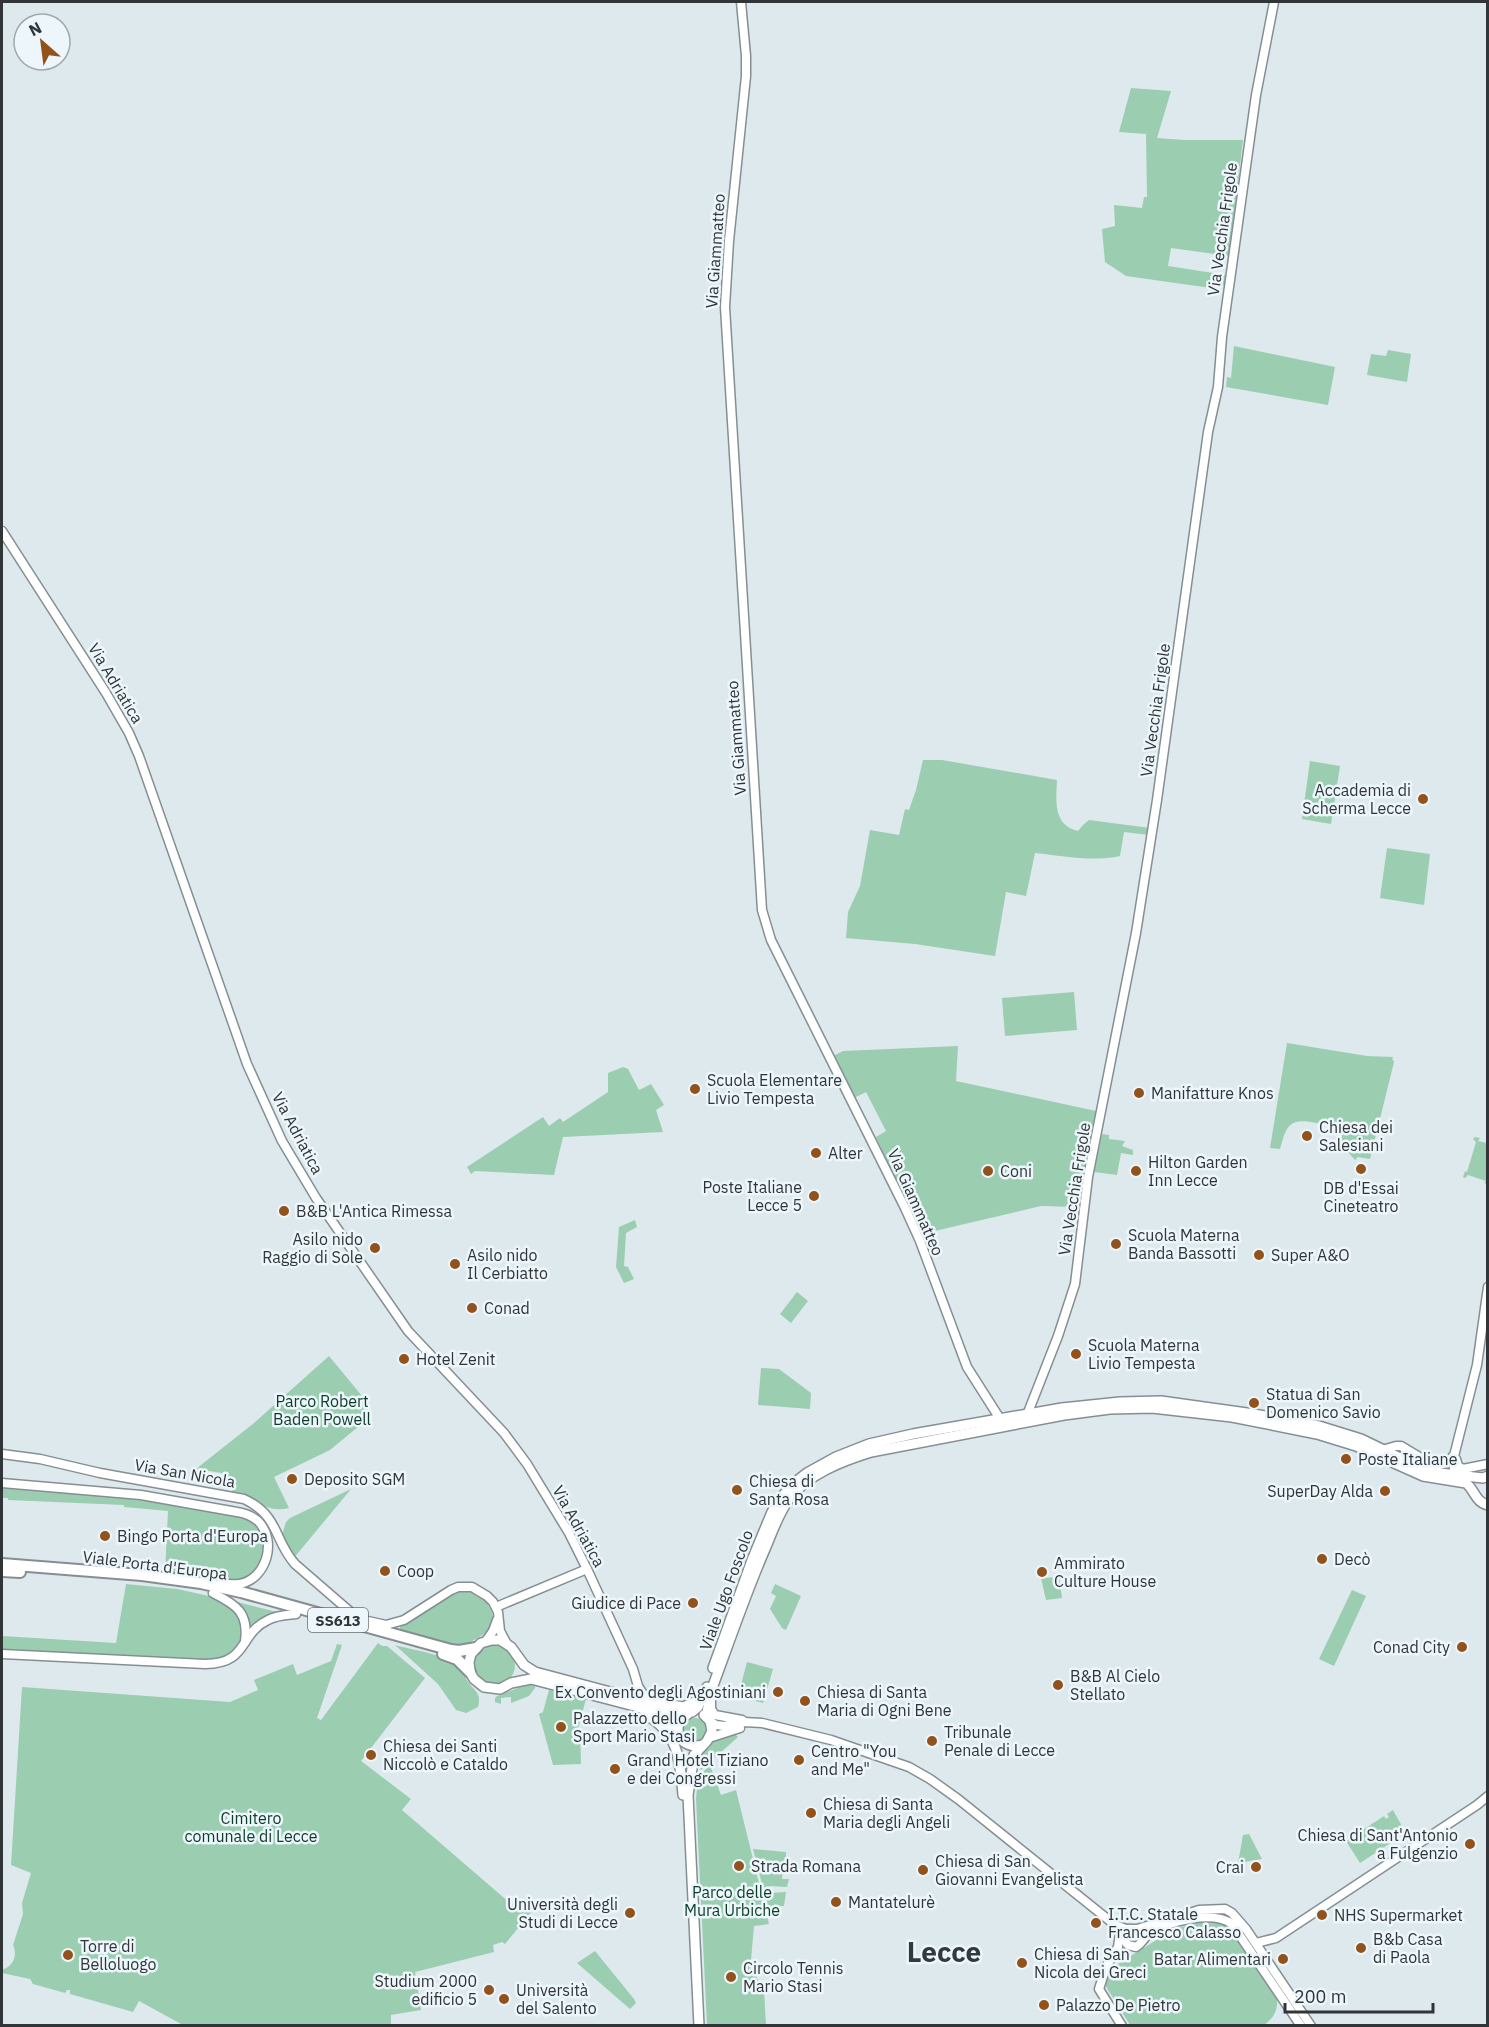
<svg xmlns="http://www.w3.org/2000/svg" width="1489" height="2027" viewBox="0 0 1489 2027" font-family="'IBM Plex Sans',sans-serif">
	<rect width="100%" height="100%" fill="#dee9ee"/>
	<g fill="#9bcdb0">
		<polygon points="1131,88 1171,91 1157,138 1184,140 1243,140 1229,256 1171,248 1168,266 1226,275 1225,285 1211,288 1126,276 1105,262 1102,229 1115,226 1114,205 1142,208 1144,197 1147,197 1146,134 1119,132"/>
		<polygon points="1234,346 1335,367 1328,405 1226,387 1227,377 1231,378"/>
		<polygon points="1388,350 1411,354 1407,382 1367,375 1371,354 1386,356"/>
		<path d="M923 760H942L1057 780C1056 801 1053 825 1078 831L1083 825 1089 820 1150 828 1149 835 1124 832 1120 856C1093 862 1063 856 1035 853L1026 896 1006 892 995 956 915 944 846 938 848 912 860 886 870 830 899 835 905 809 909 810 916 790Z"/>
		<polygon points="1310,761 1340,766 1331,824 1302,819"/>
		<polygon points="1387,848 1430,854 1424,905 1380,898"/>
		<polygon points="1074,992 1077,1030 1005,1036 1002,998"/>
		<path d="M1287 1043 1367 1056 1394 1057 1392 1058 1394 1062 1370 1159 1357 1157 1356 1160 1354 1159 1349 1153 1340 1152 1342 1134 1326 1131 1327 1125C1314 1123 1293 1115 1286 1131 1283 1136 1282 1143 1280 1149L1270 1148Z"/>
		<polygon points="958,1046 956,1081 1096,1111 1077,1207 1041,1206 922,1234 876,1137 886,1131 866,1092 854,1098 833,1056 843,1051"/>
		<polygon points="623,1067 628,1069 639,1090 651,1084 664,1105 656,1110 663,1132 563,1137 554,1175 475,1171 471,1174 467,1167 543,1117 549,1126 560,1118 563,1122 608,1092 608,1073"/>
		<polygon points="1102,1134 1109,1135 1109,1139 1125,1141 1122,1146 1133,1150 1133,1155 1121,1153 1117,1175 1094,1172"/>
		<polygon points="1475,1137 1480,1138 1478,1141 1487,1143 1487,1184 1484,1183 1486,1181 1468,1175 1465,1178 1463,1177 1465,1171 1467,1172 1476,1142 1473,1139"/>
		<polygon points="635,1220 637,1227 626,1233 624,1266 628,1267 634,1279 624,1283 616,1267 619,1227"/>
		<polygon points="797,1292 808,1301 791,1323 780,1314"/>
		<path d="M329 1356 367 1402 364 1422 330 1450 274 1477 289 1508C263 1514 256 1496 232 1492L234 1480 228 1478V1474L203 1470 196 1474 194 1471 201 1465 254 1423Z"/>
		<polygon points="761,1368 779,1369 811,1393 810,1409 758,1405"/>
		<polygon points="2,1488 137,1499 234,1514 251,1521 259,1529 263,1537 265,1547 261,1565 247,1578 230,1581 165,1573 168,1511 124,1507 124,1505 8,1500 8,1498 2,1498"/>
		<polygon points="351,1489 293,1559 282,1535 286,1522 290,1518"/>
		<polygon points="1059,1577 1062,1598 1046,1600 1041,1578"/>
		<polygon points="126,1584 177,1589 218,1598 231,1604 242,1622 241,1640 235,1651 228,1656 213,1662 2,1650 2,1636 116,1643"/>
		<polygon points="775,1584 801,1596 786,1630 782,1628 770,1609 776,1596 771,1593"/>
		<polygon points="1352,1590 1366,1596 1334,1666 1319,1659"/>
		<path d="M460 1591C478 1591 488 1600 493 1616L489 1629 484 1634 464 1646 459 1647 400 1631V1626C422 1618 438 1598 460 1591Z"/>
		<polygon points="237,1602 277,1612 248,1633"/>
		<path d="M378 1643 382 1646H387L425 1678 361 1761 411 1799 402 1810 510 1903 524 1900 538 1904 505 1944 502 1942 493 1945 494 1952 415 1972 421 2010 391 2015V2025H183L139 2001 133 2012 70 1994V1990H67L65 1993 33 1984 30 1979 2 1973V1970C13 1966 18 1956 13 1945L23 1914 22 1903 31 1873 11 1865 22 1687 230 1702 258 1690 254 1680 293 1664 297 1675 331 1661 337 1644 342 1645 317 1718 321 1720Z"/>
		<circle cx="494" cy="1665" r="21"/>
		<path d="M395 1645C412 1650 451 1655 462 1669 464 1673 465 1678 468 1682 475 1691 482 1694 478 1707L466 1713 456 1710 438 1684Z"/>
		<polygon points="747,1662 773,1669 763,1703 738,1696"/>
		<polygon points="528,1684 535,1686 535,1688 529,1696 511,1703 511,1697 501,1698 501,1704 495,1702 495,1698 497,1696"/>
		<polygon points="549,1690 586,1699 578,1729 580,1729 581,1764 553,1765 539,1714 543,1712"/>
		<circle cx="695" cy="1730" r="12"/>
		<polygon points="734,1733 738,1737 701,1770 697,1765 696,1756 709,1748 715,1740"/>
		<polygon points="710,1765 721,1795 736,1790 769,1924 754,1926 751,1960 761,1990 764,1990 766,2025 707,2025 696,1799 698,1777"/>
		<polygon points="1393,1810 1403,1828 1395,1840 1360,1863 1346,1841 1384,1816 1386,1819 1389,1817 1387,1814"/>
		<polygon points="1249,1834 1262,1859 1238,1863 1243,1835"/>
		<polygon points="753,1849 786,1852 786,1864 799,1864 798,1869 783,1869 782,1879 789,1879 787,1887 770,1886 770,1893 786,1892 784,1906 776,1906 775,1910 769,1911"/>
		<path d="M1216 1922 1230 1927 1246 1950 1245 1956 1249 1960 1253 1961 1277 1998C1278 2010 1274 2018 1264 2025H1130L1105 1985 1110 1969 1174 1929 1196 1923Z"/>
		<polygon points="595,1951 634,1999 636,2003 630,2009 577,1963"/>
	</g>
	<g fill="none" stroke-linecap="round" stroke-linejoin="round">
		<g stroke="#858f93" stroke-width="11">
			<g id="secondary">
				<polyline points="741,2 746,56 746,76 729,241 725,307 762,910 771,940 905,1208 920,1241 967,1367 1002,1422"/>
				<polyline points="2,531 106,693 129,733 139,756 247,1064 282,1141 316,1198 408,1331 504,1433 527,1464 569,1533 587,1569 633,1669 638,1686 648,1702"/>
				<polyline points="1027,1415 1058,1336 1075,1284 1088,1177 1136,933 1157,800 1208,432 1218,387 1222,337 1256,95 1274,2"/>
				<polyline points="1382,1450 1396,1446 1401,1446 1431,1464 1440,1465 1447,1463 1453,1456"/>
				<path d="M2 1454 40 1459 100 1473 244 1499C280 1516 273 1539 295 1564L354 1615 359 1619 386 1625 404 1620 451 1590 458 1587H472L487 1596 493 1602 498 1612 500 1631 507 1644"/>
				<polyline points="1456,1459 1458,1466 1463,1469 1488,1464"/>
				<polyline points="1461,1476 1454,1469 1453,1460 1477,1365 1488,1287"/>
				<path d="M2 1483 141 1495 237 1512C244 1513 252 1516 258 1521 278 1541 266 1580 239 1584 233 1585 226 1584 220 1583"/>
				<path d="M213 1593C237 1605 249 1613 245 1642"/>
				<polyline points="496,1607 587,1569"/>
				<polyline points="486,1641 493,1631 497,1620"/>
				<path d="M2 1654 205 1664C249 1664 238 1634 268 1620 277 1615 287 1615 296 1614"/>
				<polyline points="711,1700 711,1709 715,1715 742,1720"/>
				<polyline points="710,1721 716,1725 724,1726 744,1722 762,1723 831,1740 909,1767 930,1779 958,1799 1115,1925 1126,1929 1137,1929 1199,1910 1225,1909 1232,1913 1246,1929 1311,2026"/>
				<polyline points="709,1738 740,1728"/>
				<path d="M1129 1929C1124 1934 1123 1940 1128 1945L1136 1947C1143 1943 1143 1938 1149 1934 1168 1921 1213 1910 1232 1924L1301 2026"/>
				<polyline points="1120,1933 1118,1947 1106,1967 1099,1989 1122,2026"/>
				<polyline points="1256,1943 1276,1938 1477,1805 1488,1796"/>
			</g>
		</g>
		<g stroke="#858f93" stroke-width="12">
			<g id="primary">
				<polyline points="713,1668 752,1560 772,1512 780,1499 794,1483 807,1473 836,1457 869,1444 913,1434 1062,1408 1120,1402 1161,1401 1254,1414 1319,1426 1361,1439 1423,1469 1440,1473 1483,1478 1488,1476"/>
				<polyline points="660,1703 683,1707 701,1699"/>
				<polyline points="692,1712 698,1707 707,1687"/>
				<path d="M688 1714C668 1725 680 1751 702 1745"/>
				<path d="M646 1715C679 1733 680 1761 683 1795"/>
				<path d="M708 1718 707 1712 711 1691C729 1643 745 1595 765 1549 772 1533 778 1514 789 1499 808 1474 842 1461 871 1452L1064 1415 1110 1409 1152 1408 1232 1417 1317 1434 1356 1446 1423 1476 1466 1483C1475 1490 1475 1502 1488 1505"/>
				<polyline points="678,1730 659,1715 638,1707 531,1679 511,1683 500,1689 484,1687 474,1679 470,1672 469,1662 471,1654 481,1643 492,1640 500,1640 511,1647 524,1665 535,1672 648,1702 671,1712 687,1714"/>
				<polyline points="699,2026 688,1795 694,1755 707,1741 712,1731 710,1721 704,1715"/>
			</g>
		</g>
		<g stroke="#858f93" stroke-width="14">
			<g id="highway">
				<polyline points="2,1564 142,1575 201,1583 241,1592 451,1650 459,1651 476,1648"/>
				<polyline points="2,1571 20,1572"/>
				<polyline points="443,1654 457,1659 470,1672"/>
			</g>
		</g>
		<use href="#secondary" stroke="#fff" stroke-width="8"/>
		<use href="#primary" stroke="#fff" stroke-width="9"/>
		<use href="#highway" stroke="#fff" stroke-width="10"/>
	</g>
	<g fill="#92521b" stroke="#ecf6fb" stroke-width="2">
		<circle cx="1423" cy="799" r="6"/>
		<circle cx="695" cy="1089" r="6"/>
		<circle cx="1139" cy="1093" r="6"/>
		<circle cx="1307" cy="1136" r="6"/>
		<circle cx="816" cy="1153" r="6"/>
		<circle cx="1361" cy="1169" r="6"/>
		<circle cx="988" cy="1171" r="6"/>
		<circle cx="1136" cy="1171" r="6"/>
		<circle cx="814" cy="1196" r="6"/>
		<circle cx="284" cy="1211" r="6"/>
		<circle cx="1116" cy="1244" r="6"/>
		<circle cx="375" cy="1248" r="6"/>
		<circle cx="1259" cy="1255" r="6"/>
		<circle cx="455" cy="1264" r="6"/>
		<circle cx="472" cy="1308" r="6"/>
		<circle cx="1076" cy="1354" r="6"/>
		<circle cx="404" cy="1359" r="6"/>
		<circle cx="1254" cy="1403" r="6"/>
		<circle cx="1346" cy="1459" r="6"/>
		<circle cx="292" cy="1479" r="6"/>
		<circle cx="737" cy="1490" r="6"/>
		<circle cx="1385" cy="1491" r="6"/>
		<circle cx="105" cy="1536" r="6"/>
		<circle cx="1322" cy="1559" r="6"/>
		<circle cx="385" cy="1571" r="6"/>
		<circle cx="1042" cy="1572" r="6"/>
		<circle cx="693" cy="1603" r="6"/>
		<circle cx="1462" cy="1647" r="6"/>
		<circle cx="1058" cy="1685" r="6"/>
		<circle cx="778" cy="1692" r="6"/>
		<circle cx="805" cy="1701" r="6"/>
		<circle cx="561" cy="1727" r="6"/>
		<circle cx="932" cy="1741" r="6"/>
		<circle cx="371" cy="1755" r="6"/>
		<circle cx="799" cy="1760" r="6"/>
		<circle cx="615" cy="1769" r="6"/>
		<circle cx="811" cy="1813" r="6"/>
		<circle cx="1470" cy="1844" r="6"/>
		<circle cx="739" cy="1866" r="6"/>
		<circle cx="1256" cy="1867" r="6"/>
		<circle cx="923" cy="1870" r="6"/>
		<circle cx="836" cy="1902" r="6"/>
		<circle cx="630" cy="1913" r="6"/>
		<circle cx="1322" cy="1915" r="6"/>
		<circle cx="1096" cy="1923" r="6"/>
		<circle cx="1361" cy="1948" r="6"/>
		<circle cx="68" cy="1955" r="6"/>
		<circle cx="1283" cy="1959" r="6"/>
		<circle cx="1022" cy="1963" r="6"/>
		<circle cx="731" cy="1977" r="6"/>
		<circle cx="489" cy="1990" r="6"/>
		<circle cx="504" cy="1999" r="6"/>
		<circle cx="1044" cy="2005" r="6"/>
	</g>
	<g text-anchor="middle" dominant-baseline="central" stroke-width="5" stroke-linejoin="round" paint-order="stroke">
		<rect fill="#ecf6fb" stroke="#696f72" stroke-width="1.5" x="308" y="1608" width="60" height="24" rx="4.5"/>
		<g font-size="15" font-weight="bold" fill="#313537">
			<text x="338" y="1620">SS613</text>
		</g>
		<g font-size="16" fill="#313537" stroke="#ecf6fb">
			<text transform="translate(1222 229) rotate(-82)">Via Vecchia Frigole</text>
			<text transform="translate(715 251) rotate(-86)">Via Giammatteo</text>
			<text transform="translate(116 683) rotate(59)">Via Adriatica</text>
			<text transform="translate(1155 710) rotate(-82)">Via Vecchia Frigole</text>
			<text transform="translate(736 738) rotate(-94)">Via Giammatteo</text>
			<text transform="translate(298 1133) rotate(62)">Via Adriatica</text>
			<text transform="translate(1074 1189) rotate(-81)">Via Vecchia Frigole</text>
			<text transform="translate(916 1202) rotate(66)">Via Giammatteo</text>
			<text transform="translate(185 1473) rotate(10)">Via San Nicola</text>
			<text transform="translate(579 1526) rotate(61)">Via Adriatica</text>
			<text transform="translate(155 1565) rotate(7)">Viale Porta d'Europa</text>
			<text transform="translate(726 1590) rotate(-70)">Viale Ugo Foscolo</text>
		</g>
		<g font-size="16" fill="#313537" stroke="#ecf6fb" text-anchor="start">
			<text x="1411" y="790" text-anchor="end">Accademia di<tspan x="1411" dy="18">Scherma Lecce</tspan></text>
			<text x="707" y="1080">Scuola Elementare<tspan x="707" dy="18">Livio Tempesta</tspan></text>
			<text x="1151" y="1093">Manifatture Knos</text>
			<text x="1319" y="1127">Chiesa dei<tspan x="1319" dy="18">Salesiani</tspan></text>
			<text x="828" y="1153">Alter</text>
			<text x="1148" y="1162">Hilton Garden<tspan x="1148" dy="18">Inn Lecce</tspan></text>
			<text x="1000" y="1171">Coni</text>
			<text x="802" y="1187" text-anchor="end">Poste Italiane<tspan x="802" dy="18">Lecce 5</tspan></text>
			<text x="1361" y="1188" text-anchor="middle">DB d'Essai<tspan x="1361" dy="18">Cineteatro</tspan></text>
			<text x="296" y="1211">B&amp;B L'Antica Rimessa</text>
			<text x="1128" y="1235">Scuola Materna<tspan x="1128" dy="18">Banda Bassotti</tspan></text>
			<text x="363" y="1239" text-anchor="end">Asilo nido<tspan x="363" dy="18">Raggio di Sole</tspan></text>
			<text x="467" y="1255">Asilo nido<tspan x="467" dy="18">Il Cerbiatto</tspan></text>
			<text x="1271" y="1255">Super A&amp;O</text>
			<text x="484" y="1308">Conad</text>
			<text x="1088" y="1345">Scuola Materna<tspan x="1088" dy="18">Livio Tempesta</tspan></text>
			<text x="416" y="1359">Hotel Zenit</text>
			<text x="1266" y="1394">Statua di San<tspan x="1266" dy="18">Domenico Savio</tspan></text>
			<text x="1358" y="1459">Poste Italiane</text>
			<text x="304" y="1479">Deposito SGM</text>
			<text x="749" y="1481">Chiesa di<tspan x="749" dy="18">Santa Rosa</tspan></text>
			<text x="1373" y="1491" text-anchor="end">SuperDay Alda</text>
			<text x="117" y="1536">Bingo Porta d'Europa</text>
			<text x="1334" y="1559">Decò</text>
			<text x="1054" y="1563">Ammirato<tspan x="1054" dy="18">Culture House</tspan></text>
			<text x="397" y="1571">Coop</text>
			<text x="681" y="1603" text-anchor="end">Giudice di Pace</text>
			<text x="1450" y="1647" text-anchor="end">Conad City</text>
			<text x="1070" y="1676">B&amp;B Al Cielo<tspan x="1070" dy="18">Stellato</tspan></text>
			<text x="766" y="1692" text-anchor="end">Ex Convento degli Agostiniani</text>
			<text x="817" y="1692">Chiesa di Santa<tspan x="817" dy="18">Maria di Ogni Bene</tspan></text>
			<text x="573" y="1718">Palazzetto dello<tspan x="573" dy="18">Sport Mario Stasi</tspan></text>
			<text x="944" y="1732">Tribunale<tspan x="944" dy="18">Penale di Lecce</tspan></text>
			<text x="383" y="1746">Chiesa dei Santi<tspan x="383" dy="18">Niccolò e Cataldo</tspan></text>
			<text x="811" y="1751">Centro "You<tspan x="811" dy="18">and Me"</tspan></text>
			<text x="627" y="1760">Grand Hotel Tiziano<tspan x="627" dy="18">e dei Congressi</tspan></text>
			<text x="823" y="1804">Chiesa di Santa<tspan x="823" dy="18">Maria degli Angeli</tspan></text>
			<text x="1458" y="1835" text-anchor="end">Chiesa di Sant'Antonio<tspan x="1458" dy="18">a Fulgenzio</tspan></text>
			<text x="935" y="1861">Chiesa di San<tspan x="935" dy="18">Giovanni Evangelista</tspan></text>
			<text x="751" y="1866">Strada Romana</text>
			<text x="1244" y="1867" text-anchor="end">Crai</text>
			<text x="848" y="1902">Mantatelurè</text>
			<text x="618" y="1904" text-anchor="end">Università degli<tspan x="618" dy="18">Studi di Lecce</tspan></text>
			<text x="1108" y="1914">I.T.C. Statale<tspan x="1108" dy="18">Francesco Calasso</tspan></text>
			<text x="1334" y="1915">NHS Supermarket</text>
			<text x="1373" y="1939">B&amp;b Casa<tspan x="1373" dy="18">di Paola</tspan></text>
			<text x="80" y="1946">Torre di<tspan x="80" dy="18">Belloluogo</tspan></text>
			<text x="1034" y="1954">Chiesa di San<tspan x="1034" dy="18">Nicola dei Greci</tspan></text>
			<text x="1271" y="1959" text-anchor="end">Batar Alimentari</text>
			<text x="743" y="1968">Circolo Tennis<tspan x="743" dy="18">Mario Stasi</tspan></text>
			<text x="477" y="1981" text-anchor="end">Studium 2000<tspan x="477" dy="18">edificio 5</tspan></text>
			<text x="516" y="1990">Università<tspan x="516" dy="18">del Salento</tspan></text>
			<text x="1056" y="2005">Palazzo De Pietro</text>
		</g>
		<g font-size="16" fill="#0c3d27" stroke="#ecf6fb">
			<text x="322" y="1401">Parco Robert<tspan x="322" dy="18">Baden Powell</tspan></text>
			<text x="251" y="1818">Cimitero<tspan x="251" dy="18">comunale di Lecce</tspan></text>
			<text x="732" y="1892">Parco delle<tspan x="732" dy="18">Mura Urbiche</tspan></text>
		</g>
		<g font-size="28" font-weight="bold" fill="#323a3e" stroke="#ecf6fb">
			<text x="944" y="1951">Lecce</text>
		</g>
	</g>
	<rect width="1489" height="2027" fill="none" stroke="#313537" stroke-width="6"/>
	<g transform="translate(42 42) rotate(332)"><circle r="28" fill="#ecf6fb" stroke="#a1a9ad" stroke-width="1.5"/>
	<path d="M0-4.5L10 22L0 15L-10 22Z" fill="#92521b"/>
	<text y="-9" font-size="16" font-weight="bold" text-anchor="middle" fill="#313537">N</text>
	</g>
	<path d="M1285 2003v9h148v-9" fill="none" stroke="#313537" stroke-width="3"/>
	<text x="1294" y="2003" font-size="18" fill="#313537" stroke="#ecf6fb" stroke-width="4.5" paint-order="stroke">200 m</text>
</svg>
